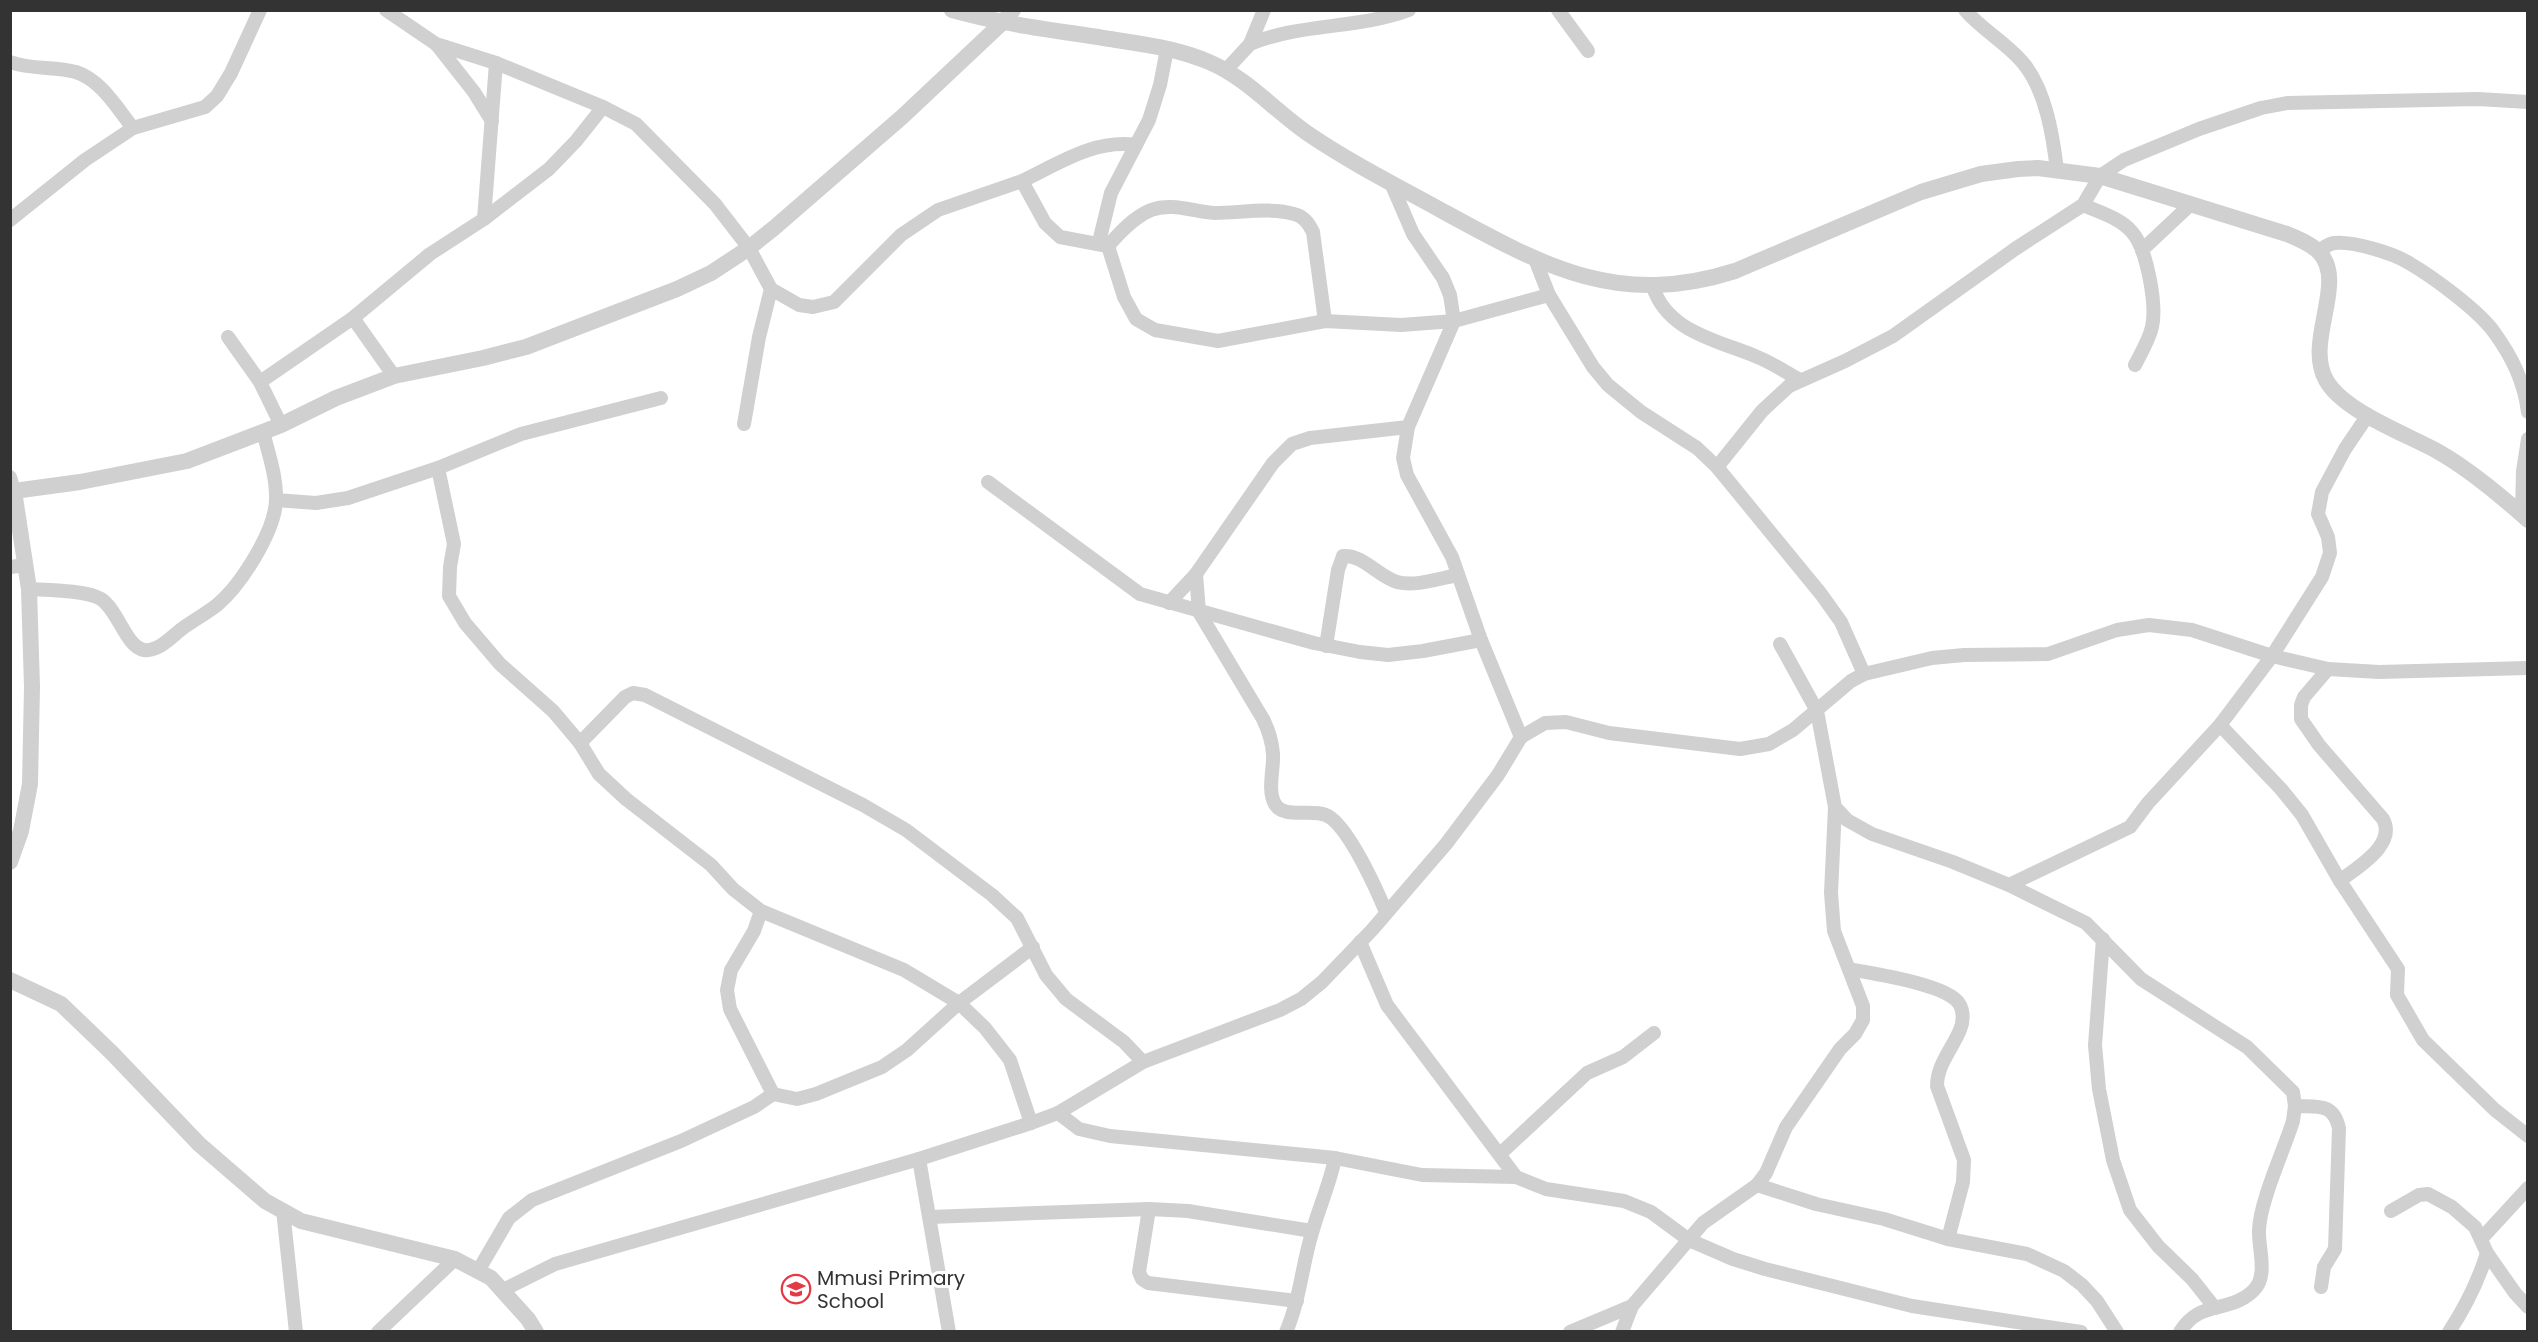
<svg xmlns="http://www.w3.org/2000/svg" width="2538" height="1342" viewBox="0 0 2538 1342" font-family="Poppins,sans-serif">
	<rect width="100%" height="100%" fill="#fff"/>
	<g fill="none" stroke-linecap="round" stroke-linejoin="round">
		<g stroke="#d0d0d0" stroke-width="14">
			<polyline points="386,10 436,44 496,63 603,107 636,124 715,204 749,248 771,289 799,305 813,307 834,302 901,235 938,210 1022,181 1045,223 1060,237 1108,246 1124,297 1136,319 1155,330 1218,341 1325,321 1401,325 1454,321 1549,295"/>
			<polyline points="1558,10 1588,51"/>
			<path d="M1965 10C1982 30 2007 43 2024 64 2046 91 2053 137 2057 170"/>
			<path d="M1250 44C1301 23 1358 29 1409 10"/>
			<polyline points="437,45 474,92 492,121"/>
			<path d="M10 62C32 70 54 66 76 72 101 80 117 108 133 128"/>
			<polyline points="1226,70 1250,44 1264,10"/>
			<path d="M1022 181C1058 164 1094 139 1136 145"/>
			<polyline points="1391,183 1413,234 1443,278 1450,295 1454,321 1408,427 1403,458 1407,475 1452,557 1481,640 1521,737"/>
			<path d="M2083 205C2099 212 2120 218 2132 232 2147 249 2157 305 2152 327 2149 340 2141 353 2135 365"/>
			<polyline points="484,219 549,169 576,141 603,107"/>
			<polyline points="10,220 85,160 133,128 205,107 217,96 231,73 260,10"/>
			<polyline points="1099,242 1111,193 1149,120 1160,85 1167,49"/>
			<path d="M1108 246C1120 232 1134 217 1151 210 1173 202 1193 212 1215 213 1239 213 1271 207 1294 214 1304 216 1309 224 1313 232L1325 321"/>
			<polyline points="2142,250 2189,206"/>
			<path d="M2319 252C2323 248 2328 244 2334 243 2353 241 2393 253 2409 263 2433 277 2478 310 2494 332 2512 357 2524 381 2528 412"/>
			<polyline points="1535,259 1549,295 1593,367 1608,385 1641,412 1697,448 1717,467 1821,594 1841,622 1864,674"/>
			<path d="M1653 287C1667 331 1716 340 1755 356 1771 362 1785 372 1800 380"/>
			<polyline points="353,318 394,376"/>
			<polyline points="228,337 260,382 281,425"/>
			<polyline points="260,382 353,318 430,254 484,219 496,63"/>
			<polyline points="744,424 759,337 771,289"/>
			<polyline points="1717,467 1762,411 1789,386 1845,361 1893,336 2015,249 2083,205 2100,176 2124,160 2199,129 2261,108 2287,103 2478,99 2528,102"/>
			<polyline points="438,468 454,544 450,567 449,596 465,623 500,664 553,711 580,743 599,774 626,799 711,865 733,889 761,911 904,970 959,1003 985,1028 1010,1060 1031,1123"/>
			<polyline points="10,477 14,491"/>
			<polyline points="988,482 1140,594 1314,643 1360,652 1388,655 1423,651 1481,640"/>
			<polyline points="276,500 316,503 348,498 438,468 521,434 661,398"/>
			<polyline points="2522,515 2523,471 2528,439"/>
			<polyline points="10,567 26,565"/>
			<path d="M1196 574 1199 612 1263 719C1269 731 1272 740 1273 754 1274 768 1267 791 1275 804 1285 821 1316 806 1331 818 1351 833 1376 888 1386 912"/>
			<path d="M29 589C46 590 87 590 101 599 118 610 126 647 144 650 159 652 173 635 183 628 194 620 207 613 217 605 241 585 276 530 276 499 277 477 268 453 263 431"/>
			<polyline points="1169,603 1196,574 1273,463 1292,444 1310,438 1408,427"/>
			<path d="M1780 644 1817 711 1835 807 1847 820 1872 834 1953 862 2009 885 2086 923 2141 979 2247 1047 2293 1092 2295 1106 2293 1121C2284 1150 2260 1201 2259 1230 2258 1249 2269 1276 2253 1291 2229 1314 2200 1299 2180 1332"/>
			<path d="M1326 646 1338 570 1343 556C1362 554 1379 577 1397 582 1416 587 1440 578 1458 575"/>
			<path d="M2220 725 2281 789 2302 815 2340 881C2357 867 2397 845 2383 819L2319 745 2301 719V705L2304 697 2328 669"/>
			<polyline points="580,743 625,697 633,693 645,695 863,805 906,830 992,895 1017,918 1046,975 1066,999 1124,1042 1143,1062"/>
			<polyline points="2340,881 2398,969 2397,995 2423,1040 2495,1110 2528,1136"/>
			<polyline points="2009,885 2130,827 2148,803 2220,725 2272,656 2322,577 2330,553 2328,537 2318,514 2322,492 2345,449 2368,415"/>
			<polyline points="2103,939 2095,1045 2099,1089 2113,1160 2130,1210 2158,1246 2192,1279 2215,1308"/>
			<polyline points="1360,942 1387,1005 1516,1177 1546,1189 1624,1201 1651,1212 1689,1240 1733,1259 1765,1269 1912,1306 2081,1332"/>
			<path d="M1849 969C1874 974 1938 983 1956 1000 1964 1007 1964 1021 1960 1030 1952 1049 1937 1065 1937 1086L1964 1160 1963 1182 1948 1239"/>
			<polyline points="773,1094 797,1099 816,1094 882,1067 907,1050 959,1003 1033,947"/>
			<path d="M2295 1106C2318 1107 2333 1102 2339 1128L2335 1249 2324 1267 2321 1287"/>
			<polyline points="1058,1113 1079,1129 1110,1136 1335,1158 1422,1175 1516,1177"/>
			<polyline points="1500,1154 1587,1073 1623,1057 1654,1033"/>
			<polyline points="919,1159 949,1332"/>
			<polyline points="1757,1185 1816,1204 1884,1219 1948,1239 2027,1254 2064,1271 2082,1285 2097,1301 2117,1332"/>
			<polyline points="1149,1209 1139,1272 1142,1279 1148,1283 1297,1301"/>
			<polyline points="283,1210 296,1332"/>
			<polyline points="2391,1211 2419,1195 2428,1194 2452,1207 2475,1227 2487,1253 2515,1293 2528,1307"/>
			<polyline points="930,1217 1149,1209 1188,1211 1312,1231"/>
			<polyline points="2482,1238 2528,1188"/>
			<polyline points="478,1271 509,1218 532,1200 681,1141 754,1107 773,1094 730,1009 727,990 731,970 754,931 761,911"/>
			<polyline points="503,1290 555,1264 919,1159 1031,1123 1058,1113 1143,1062 1280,1010 1301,999 1322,982 1372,930 1446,844 1498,775 1521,737 1545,723 1566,722 1609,733 1740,749 1769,744 1793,730 1851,681 1864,674 1932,658 1964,655 2048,654 2117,630 2149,625 2192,630 2272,656 2328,669 2379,672 2528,668"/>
			<polyline points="378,1332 455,1259"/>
			<path d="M1286 1332C1300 1300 1302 1265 1312 1233 1319 1207 1330 1184 1335 1158"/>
			<polyline points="1570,1332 1632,1306"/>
			<polyline points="1622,1332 1632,1306 1703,1223 1757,1185 1766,1173 1786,1127 1840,1049 1855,1034 1863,1020 1863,1006 1834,931 1831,893 1835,807"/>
			<path d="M2449 1332C2466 1306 2478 1282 2487 1253"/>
		</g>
		<g stroke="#d0d0d0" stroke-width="16">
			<path d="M952 10C1005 25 1062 31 1116 40 1148 45 1179 49 1209 62 1247 78 1274 110 1307 133 1348 161 1393 184 1437 208 1540 264 1615 309 1735 271L1921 192 1981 174 2018 169 2038 168 2100 176 2287 234C2298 239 2310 243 2319 252 2348 282 2304 341 2326 380 2343 411 2406 434 2437 451 2469 469 2500 495 2528 520"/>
			<polyline points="10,862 21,831 30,784 32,687 29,589 14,491 80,482 187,461 281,425 336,398 394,376 483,358 526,347 677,289 711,273 749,248 774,228 902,117 1003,22 1013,10"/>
			<polyline points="10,980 61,1004 112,1053 199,1144 265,1201 301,1221 455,1259 491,1278 528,1319 536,1332"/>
		</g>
	</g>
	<defs>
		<g id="school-ring" transform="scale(1.5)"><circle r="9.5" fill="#fff" stroke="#e63946" stroke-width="1.5"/><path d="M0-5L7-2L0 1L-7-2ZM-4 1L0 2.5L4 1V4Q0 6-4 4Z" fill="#e63946"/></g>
	</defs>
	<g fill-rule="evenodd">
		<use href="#school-ring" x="796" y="1289"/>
	</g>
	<g text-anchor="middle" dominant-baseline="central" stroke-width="6" stroke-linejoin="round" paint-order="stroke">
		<g font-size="20" fill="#333" stroke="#fff" text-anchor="start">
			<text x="817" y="1278">Mmusi Primary<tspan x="817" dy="23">School</tspan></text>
		</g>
	</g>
	<rect width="2538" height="1342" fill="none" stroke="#333333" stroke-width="24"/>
</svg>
